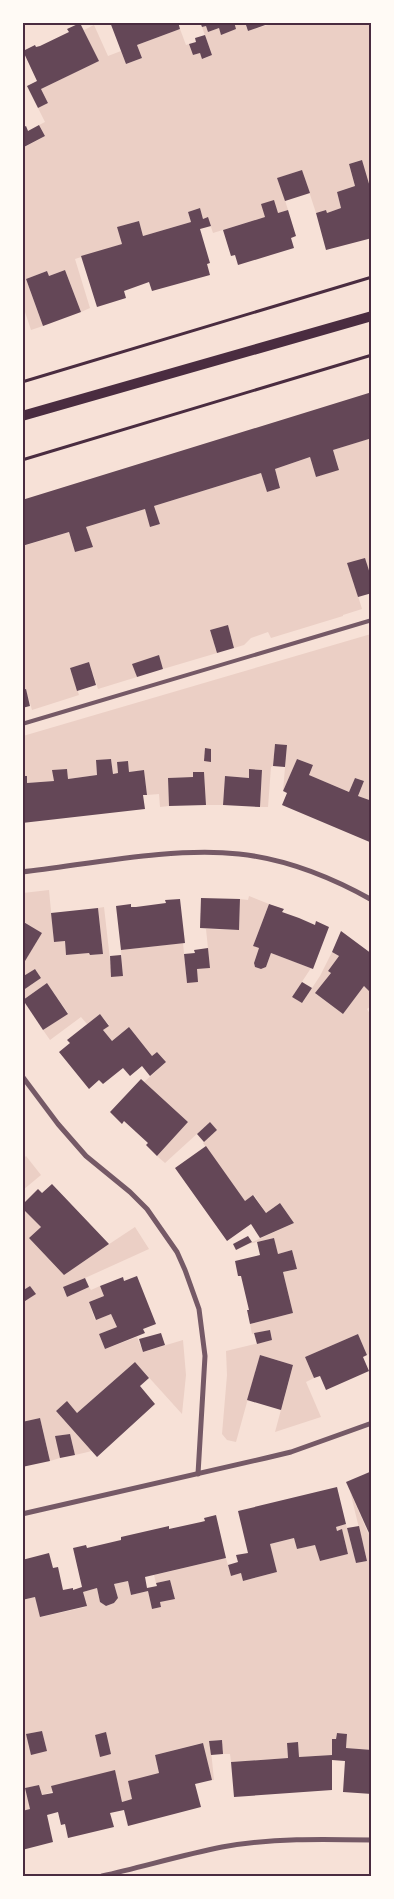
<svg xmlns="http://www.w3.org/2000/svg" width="394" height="1899" viewBox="0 0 394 1899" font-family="'Asap Condensed',sans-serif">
	<rect width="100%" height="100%" fill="#f7e1d7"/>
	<g fill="#ebcfc5" fill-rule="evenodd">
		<polygon points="234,23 245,23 248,31 268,25 267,23 371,23 371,194 361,160 349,164 355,186 337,192 341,208 327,213 326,210 316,213 302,170 278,178 288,210 278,213 213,233 208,218 203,219 200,208 188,212 191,222 143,236 139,221 118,227 122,244 75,259 90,308 81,312 65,270 49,276 47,271 26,279 43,326 31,330 25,312 22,312 22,143 25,147 45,136 39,125 45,122 38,108 48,103 41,89 98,61 84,30 94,25 108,56 121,51 126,64 142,58 137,45 180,29 186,45 189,44 193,55 200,53 203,59 212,55 202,27 206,26 208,32 219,28 221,34"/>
		<polygon points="371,438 371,580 348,564 362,609 343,615 343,616 271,638 268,632 251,638 244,645 234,648 228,625 210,630 217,653 163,669 159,655 133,664 137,677 98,689 89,662 70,668 79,695 32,710 26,689 23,690 23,546 69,532 75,552 92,546 86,527 145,509 151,527 160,524 154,506 261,473 267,492 280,487 275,469 310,457 316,477 339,469 333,450"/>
		<polygon points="371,634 371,801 358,796 364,781 355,778 349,792 309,775 313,765 297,759 283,791 287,745 275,744 273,766 271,767 268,807 260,807 262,770 249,769 249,778 225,776 223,805 206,805 204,772 193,772 193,777 168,778 169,806 160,807 159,794 147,795 144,770 129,772 128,761 117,762 118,773 113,774 111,759 96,761 97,775 68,779 67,769 53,770 54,781 27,783 27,776 23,776 23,736"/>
		<polygon points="49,890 54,942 65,941 66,955 89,953 90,955 103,954 98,908 104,907 112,977 123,975 121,950 183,943 187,983 197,969 210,968 206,929 239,930 240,899 248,900 249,896 269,904 253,946 259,948 254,963 255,967 261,969 266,967 271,953 311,968 292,997 302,1003 320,976 332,952 339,956 328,971 331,973 316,994 343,1014 364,986 370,992 371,991 371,1006 367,1009 372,1017 371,1353 367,1355 358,1334 305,1357 314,1378 306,1382 321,1417 275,1432 293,1365 260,1355 236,1442 227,1440 222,1434 227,1375 226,1351 272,1340 270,1330 252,1334 250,1324 293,1313 283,1272 297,1269 292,1250 278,1254 274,1238 248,1244 294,1223 280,1203 266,1213 254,1195 245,1201 203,1143 217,1130 210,1122 165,1163 157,1156 188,1122 144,1082 166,1062 157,1052 152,1056 129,1027 112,1041 103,1030 109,1025 100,1014 87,1024 81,1017 50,1040 43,1030 68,1013 47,983 23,1000 22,991 41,978 35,969 23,977 22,965 42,933 23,921 23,893"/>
		<polygon points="26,1156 41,1175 23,1190 23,1159"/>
		<polygon points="22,1208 41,1227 29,1238 64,1274 135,1227 149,1249 63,1288 67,1297 89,1287 91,1290 100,1286 104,1296 89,1302 95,1320 111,1314 117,1327 99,1334 105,1349 137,1337 143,1352 183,1340 186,1375 182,1414 135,1362 77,1413 67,1402 56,1411 92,1451 75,1455 70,1434 56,1436 60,1458 50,1461 40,1418 24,1422 23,1415 23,1303 35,1294 30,1286 23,1291"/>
		<path d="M350 1491 368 1533 371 1532V1750L346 1748 347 1734 337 1733 332 1755 299 1757 298 1742 287 1743 288 1758 231 1762 230 1754H223L222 1740 210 1741 214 1780H212L202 1743 155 1755 159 1773 132 1799 122 1802 115 1771 42 1795 39 1785 26 1788 30 1809 23 1811 22 1600 35 1597 41 1617 86 1607 83 1592 97 1588 100 1602 106 1606 114 1603 118 1598 114 1584 128 1581 131 1595 148 1591 152 1609 161 1607 160 1602 175 1598 170 1580 156 1583 154 1575 226 1558 231 1576 241 1573 243 1581 277 1572 270 1544 294 1538 297 1549 315 1545 320 1561 348 1554 342 1530 337 1531 336 1527 346 1524 356 1563 367 1561ZM42 1731 47 1751 27 1734Z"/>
	</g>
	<g fill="#644757">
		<polygon points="110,22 178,22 180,29 137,45 142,58 126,64"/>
		<polygon points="200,22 234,22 236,29 221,35 219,28 208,32 206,26 202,27"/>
		<polygon points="245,22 267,22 268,24 248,31"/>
		<polygon points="80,23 99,61 41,89 48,103 38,108 27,86 37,81 23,51 35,45 36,47 40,46 69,32 67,29"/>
		<polygon points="205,35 212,55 202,59 200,53 193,55 189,44 196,42 195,38"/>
		<polygon points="39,125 45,136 24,147 22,143 22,128 26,126 28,131"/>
		<polygon points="362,160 372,194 372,216 369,217 372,226 372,238 326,250 316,213 326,210 327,213 341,208 337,192 355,186 349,164"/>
		<polygon points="302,170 310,193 285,201 277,178"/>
		<polygon points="274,200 278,213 288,210 296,236 291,238 294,248 238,265 235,255 231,256 223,230 265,217 261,204"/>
		<polygon points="200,208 203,219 208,217 211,226 200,229 210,263 207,264 210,275 152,291 149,282 124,291 126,298 97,307 81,256 122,244 117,227 139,221 143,236 191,222 188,212"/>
		<polygon points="65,270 81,312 43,326 26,279 47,271 49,276"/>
		<polygon points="372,392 372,438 333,450 339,470 316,477 310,457 275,469 280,488 267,492 261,473 154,506 160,524 150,527 145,509 86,527 93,547 75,552 69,532 22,546 22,500"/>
		<polygon points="365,558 372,580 372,593 358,597 347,563"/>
		<polygon points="228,625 234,648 217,653 210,630"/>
		<polygon points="159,655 163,669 137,677 132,664"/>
		<polygon points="89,662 96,685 77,691 70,668"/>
		<polygon points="26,689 30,706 22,708 22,690"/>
		<polygon points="275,744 287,745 285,767 273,766"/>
		<polygon points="205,748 211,749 211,762 204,761"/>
		<polygon points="111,759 113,774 118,773 117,762 128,761 129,772 144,770 147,795 143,795 145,809 22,823 22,776 27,776 27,783 54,781 52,770 67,769 68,779 97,775 96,760"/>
		<polygon points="297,759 313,765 309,775 349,792 355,778 364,781 358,796 372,801 372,843 282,805 287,793 283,791"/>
		<polygon points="249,769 262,770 260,807 223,805 225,776 249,778"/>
		<polygon points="193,772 204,772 206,805 169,806 168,778 193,777"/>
		<polygon points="201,898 240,899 239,930 200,928"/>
		<polygon points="180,899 185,943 121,950 116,906 131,904 131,907 136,907 166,903 165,900"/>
		<polygon points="269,904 284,909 282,912 299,918 315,925 316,921 329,927 313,969 271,953 266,967 261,969 255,967 254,963 259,948 253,946"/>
		<polygon points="98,908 103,954 90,955 89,953 66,955 65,941 54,942 51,913"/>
		<polygon points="22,921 42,933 22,966"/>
		<polygon points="341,931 372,954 372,991 370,992 364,986 343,1014 315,993 331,973 328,971 339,956 332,952"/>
		<polygon points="208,948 210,968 197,969 198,982 187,983 184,954 195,953 194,950"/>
		<polygon points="121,955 123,976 111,977 110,956"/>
		<polygon points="35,969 41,978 22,991 22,977"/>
		<polygon points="302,982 312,988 302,1003 292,997"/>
		<polygon points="47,983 68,1014 43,1030 23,1000"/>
		<polygon points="100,1014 109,1026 103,1030 112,1041 129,1027 152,1056 157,1052 166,1062 150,1076 142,1066 130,1076 123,1068 103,1084 99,1080 89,1089 59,1052 70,1043 67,1040"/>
		<polygon points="141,1079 188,1122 157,1156 146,1145 148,1143 124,1121 122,1124 110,1112"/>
		<polygon points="210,1122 217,1130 204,1142 197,1134"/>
		<polygon points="206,1146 245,1201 253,1195 266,1213 280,1203 294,1223 260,1238 251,1224 227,1241 175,1168"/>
		<polygon points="52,1184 109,1244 64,1275 29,1238 41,1227 22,1208 22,1205 38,1189 42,1193"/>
		<polygon points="248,1236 252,1242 236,1250 233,1244"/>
		<polygon points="274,1238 278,1254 292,1250 297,1269 283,1272 293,1313 250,1324 247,1310 249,1310 241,1276 238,1276 235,1261 260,1255 257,1242"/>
		<polygon points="137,1276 156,1324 143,1329 145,1333 105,1349 99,1334 117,1327 111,1314 96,1320 89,1302 104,1296 100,1286 123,1277 124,1281"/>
		<polygon points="85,1278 89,1287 67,1297 63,1287"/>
		<polygon points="30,1286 36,1294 22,1303 22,1291"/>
		<polygon points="270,1330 272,1340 257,1344 254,1333"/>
		<polygon points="161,1333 165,1345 143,1352 139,1339"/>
		<polygon points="358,1334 367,1355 363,1357 369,1371 326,1390 320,1376 314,1378 305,1357"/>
		<polygon points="260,1355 293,1365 281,1410 247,1400"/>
		<polygon points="135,1362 149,1378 140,1386 155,1404 97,1457 56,1411 67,1401 77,1413"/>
		<polygon points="40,1418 50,1461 22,1467 22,1422"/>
		<polygon points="70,1434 75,1455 60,1458 55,1436"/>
		<polygon points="372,1471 372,1532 369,1533 346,1482"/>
		<polygon points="337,1487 346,1524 336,1527 337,1531 342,1529 348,1554 320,1561 315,1545 297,1549 294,1538 270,1544 277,1572 243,1581 241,1573 231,1576 228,1565 238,1562 236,1555 248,1553 238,1511"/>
		<polygon points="216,1515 226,1558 145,1577 147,1588 157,1586 156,1583 170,1580 175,1599 160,1602 161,1607 152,1609 148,1591 131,1595 128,1581 114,1584 118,1598 114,1603 106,1606 100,1602 97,1588 83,1592 87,1606 40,1617 35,1597 22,1600 22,1560 49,1553 53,1568 58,1567 63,1590 73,1588 73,1590 82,1587 73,1548 86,1545 87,1548 121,1540 121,1537 169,1526 169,1529 201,1522 205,1521 204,1518"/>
		<polygon points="359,1526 367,1561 356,1563 347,1528"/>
		<polygon points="42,1731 47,1751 31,1755 26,1734"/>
		<polygon points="106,1732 111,1754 100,1757 95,1735"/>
		<polygon points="337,1733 347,1734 346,1748 372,1750 372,1794 343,1792 345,1761 332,1760 332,1790 234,1797 231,1762 288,1758 287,1743 298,1742 299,1757 332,1755 332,1739 336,1739"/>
		<polygon points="222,1740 223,1754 211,1755 209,1741"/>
		<polygon points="203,1743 212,1780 195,1784 201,1807 128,1826 124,1810 110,1813 114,1827 68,1838 65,1824 61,1825 58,1812 47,1815 53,1842 22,1850 22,1811 30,1809 25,1788 39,1785 42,1795 53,1793 51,1786 115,1770 122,1802 132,1799 128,1781 159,1773 155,1755"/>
	</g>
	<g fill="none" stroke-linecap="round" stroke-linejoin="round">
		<g stroke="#4a2c40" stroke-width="3">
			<polyline points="22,382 372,277"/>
			<polyline points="22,460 372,355"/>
		</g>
		<polyline stroke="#755966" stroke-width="4" points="22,724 372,620"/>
		<g stroke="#755966" stroke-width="5">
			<path d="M22 872C91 864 171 847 239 854 286 859 331 877 372 900"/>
			<polyline points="22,1076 58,1124 86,1156 130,1192 147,1209 177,1252 185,1270 199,1309 205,1356 198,1474"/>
			<polyline points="22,1514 266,1458 291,1452 372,1423"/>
			<path d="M102 1876C142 1867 182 1855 222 1847 271 1838 322 1839 372 1840"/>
		</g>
		<polyline stroke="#4a2c40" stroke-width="10" points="22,416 372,316"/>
	</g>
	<rect width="394" height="1899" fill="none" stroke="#fffaf5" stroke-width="48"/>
	<rect x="24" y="24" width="346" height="1851" fill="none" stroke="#4a2c40" stroke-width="2"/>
</svg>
